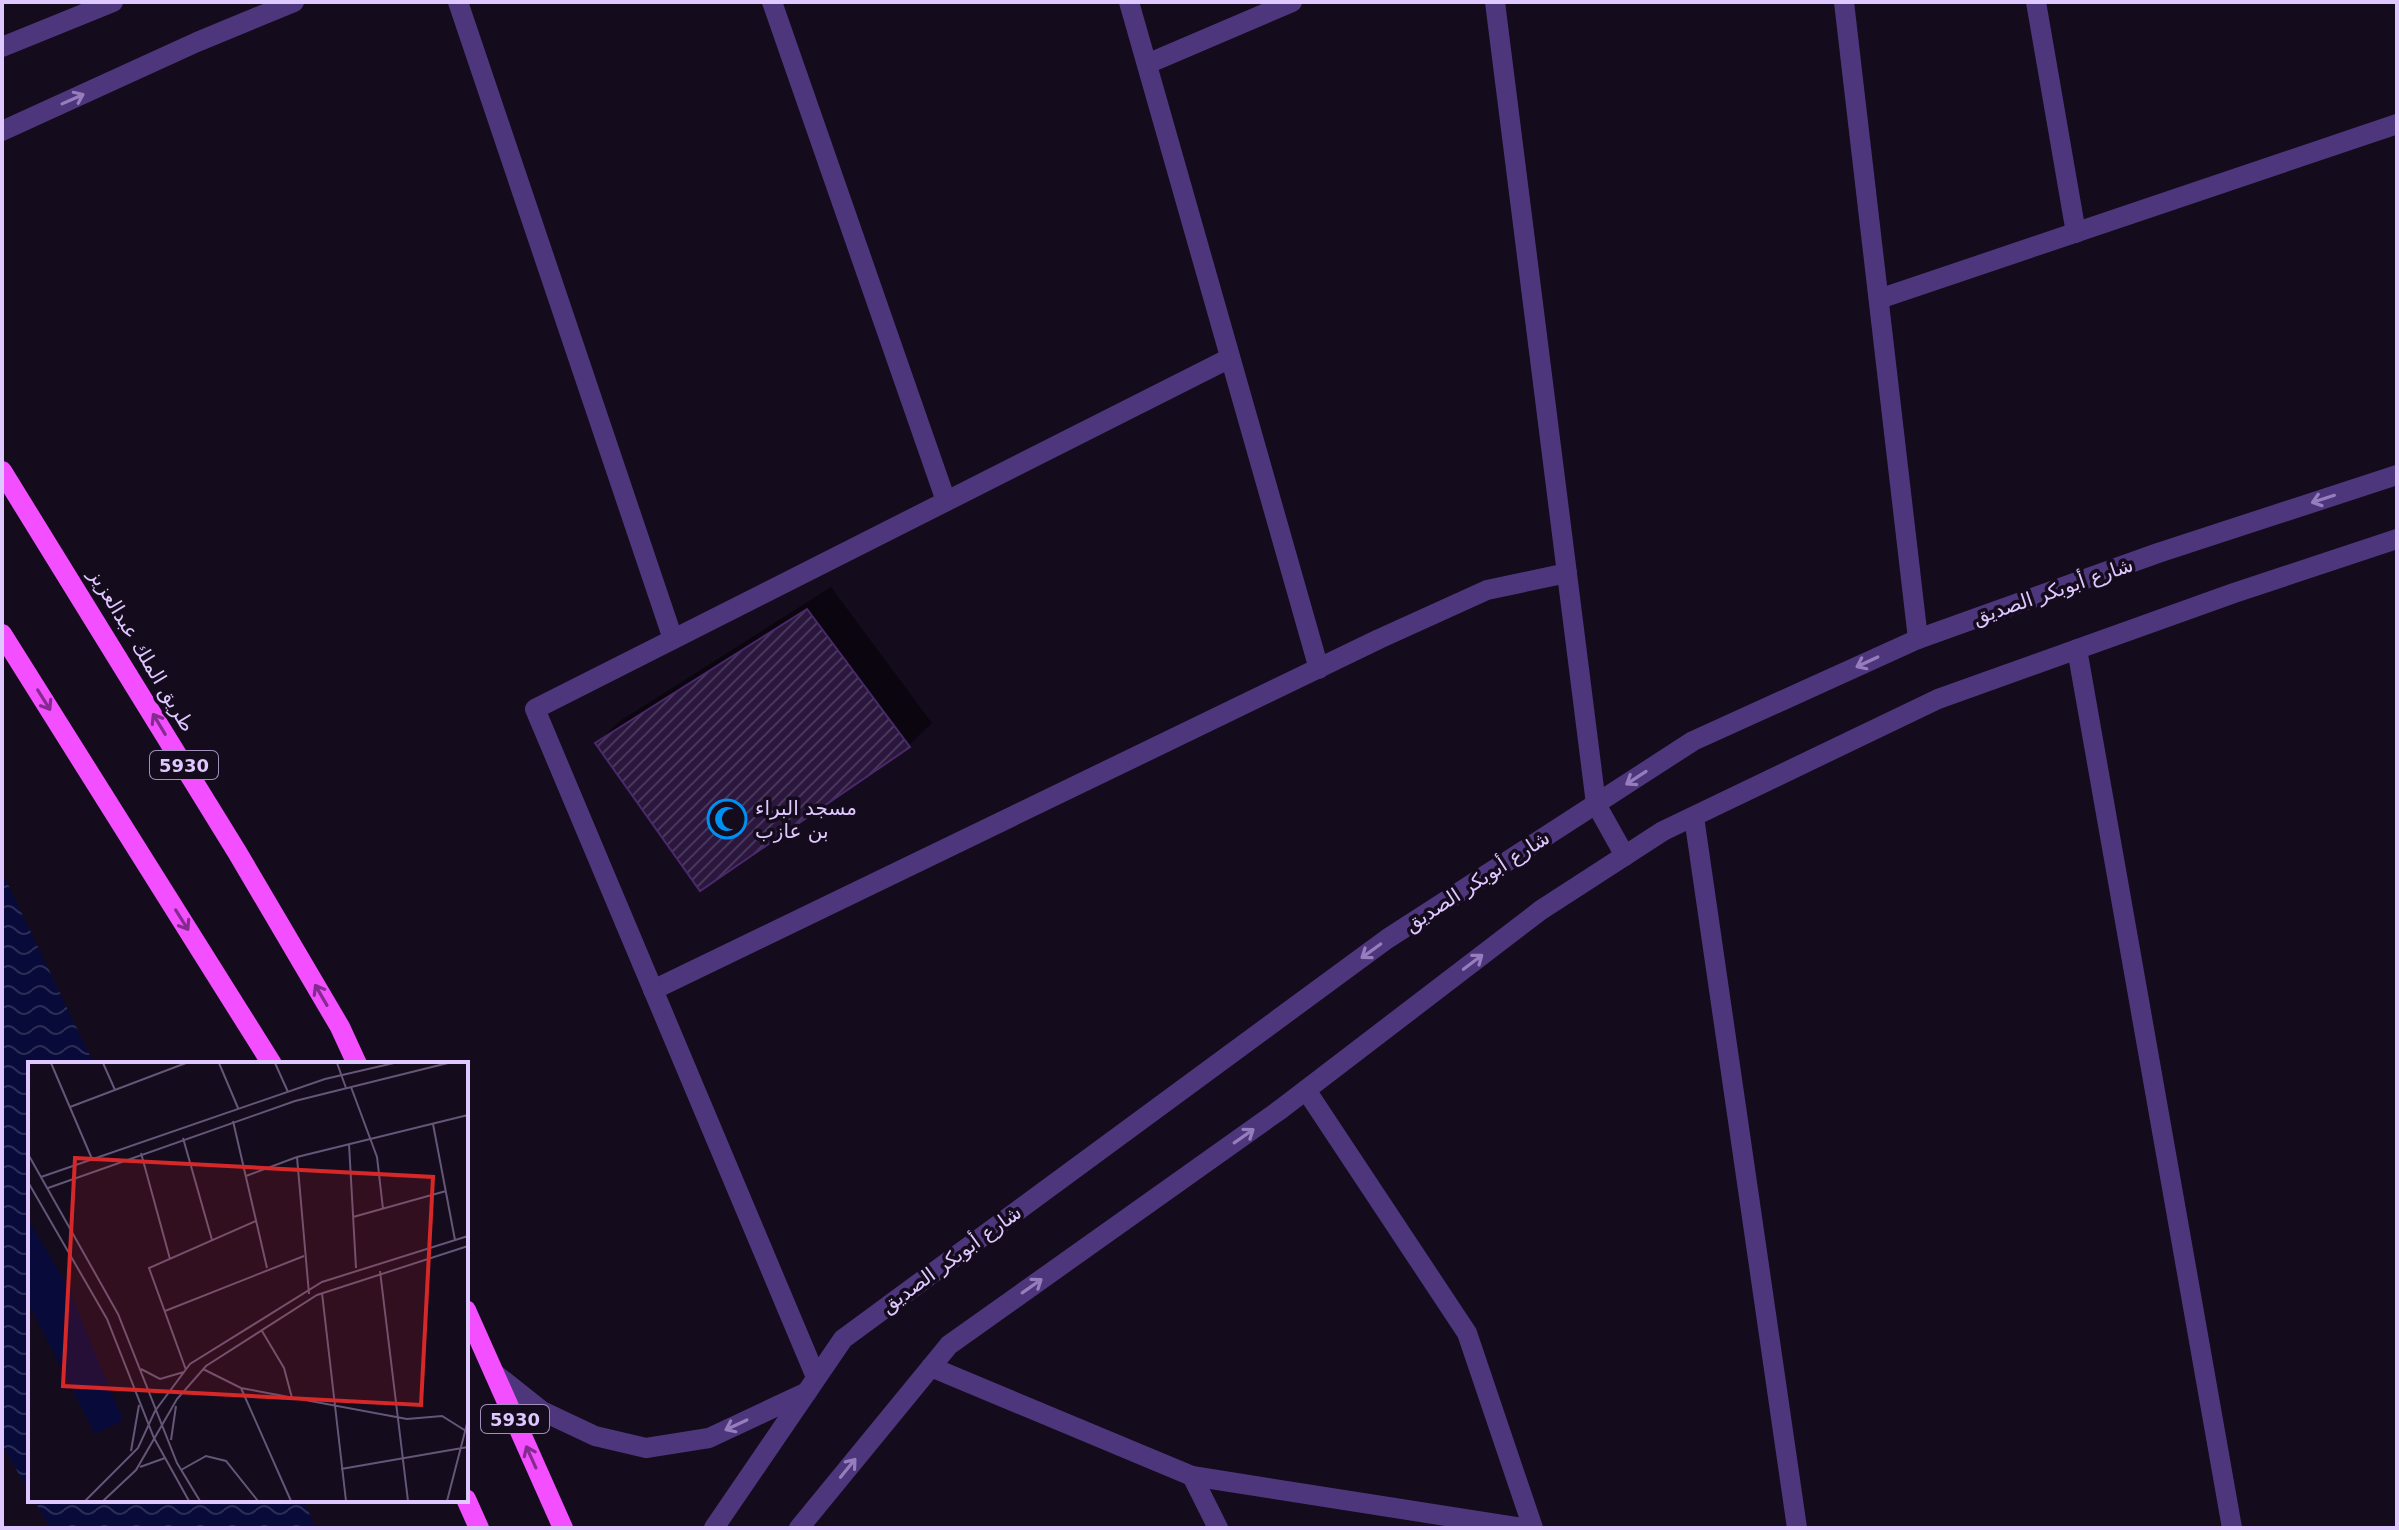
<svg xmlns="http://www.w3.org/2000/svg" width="2399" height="1530" viewBox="0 0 2399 1530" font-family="'DejaVu Sans',Cairo,sans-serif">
	<defs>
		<pattern id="water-waves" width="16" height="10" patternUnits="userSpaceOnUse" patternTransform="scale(2)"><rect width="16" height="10" fill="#080b39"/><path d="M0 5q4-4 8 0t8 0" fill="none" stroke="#2c2d57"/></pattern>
		<pattern id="building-hatch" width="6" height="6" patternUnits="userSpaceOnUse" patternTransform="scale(2)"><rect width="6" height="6" fill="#2b173e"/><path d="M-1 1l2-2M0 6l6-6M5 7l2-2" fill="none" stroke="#49375b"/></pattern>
	</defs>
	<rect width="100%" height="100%" fill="#140b1d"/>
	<g fill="url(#water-waves)">
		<polygon points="2,872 94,1064 30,1064 30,1493 2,1445"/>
		<polygon points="34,1500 303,1500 316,1528 50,1528"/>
	</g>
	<polygon fill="#0007" points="831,587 932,723 909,745 700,888 597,743 620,721"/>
	<polygon fill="url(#building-hatch)" stroke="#4a296a" stroke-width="2" points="807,609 910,747 700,891 595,743"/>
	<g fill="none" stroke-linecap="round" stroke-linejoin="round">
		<g stroke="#4e367c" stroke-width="20">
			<polyline points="458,2 673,639"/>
			<polyline points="772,2 946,501"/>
			<polyline points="1129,2 1319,669"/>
			<polyline points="1495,2 1596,804 1625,856"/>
			<polyline points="1844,2 1918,639"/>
			<polyline points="2036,2 2076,233"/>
			<polyline points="1147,64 1292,2"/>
			<polyline points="1879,299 2397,124"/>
			<polyline points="2077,649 2232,1528"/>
			<polyline points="1694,817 1797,1528"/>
			<polyline points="653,990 1379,639 1487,590 1567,573"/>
			<polyline points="1306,1090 1467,1333 1533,1528"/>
			<polyline points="931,1367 1192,1476 1522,1528"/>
			<polyline points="816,1377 535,709 1230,358"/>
			<polyline points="1192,1476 1218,1528"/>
		</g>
		<g stroke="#4e367c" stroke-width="20">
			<polyline points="2,47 113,2"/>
			<polyline points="2,131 197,42 294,2"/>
			<polyline points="494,1373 542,1411 595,1436 646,1448 709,1438 807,1392"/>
			<polyline points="714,1528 843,1339 1387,939 1693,741 1918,639 2158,553 2397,475"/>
			<polyline points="799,1528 949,1345 1281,1109 1541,910 1663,831 1938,699 2234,593 2397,539"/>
		</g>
		<g stroke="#f34eff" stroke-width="20">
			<polyline points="2,471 237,852 340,1027 357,1064"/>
			<polyline points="2,634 272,1064"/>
			<polyline points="466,1310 563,1528"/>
			<polyline points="466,1499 479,1528"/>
		</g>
	</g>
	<defs><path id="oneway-shaft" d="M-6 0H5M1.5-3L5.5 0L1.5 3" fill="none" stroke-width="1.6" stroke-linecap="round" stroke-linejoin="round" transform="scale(2)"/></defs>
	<g stroke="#967ebe">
		<use href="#oneway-shaft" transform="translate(73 99) rotate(-24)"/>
		<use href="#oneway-shaft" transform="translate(2323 499) rotate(162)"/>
		<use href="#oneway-shaft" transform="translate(1867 662) rotate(155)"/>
		<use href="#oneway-shaft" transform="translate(1636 778) rotate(147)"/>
		<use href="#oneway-shaft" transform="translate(1371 951) rotate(144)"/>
		<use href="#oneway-shaft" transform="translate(1473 962) rotate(-37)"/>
		<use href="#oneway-shaft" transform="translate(1244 1136) rotate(-35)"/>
		<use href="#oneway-shaft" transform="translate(1032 1286) rotate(-35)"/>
		<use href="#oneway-shaft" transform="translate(736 1425) rotate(155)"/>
		<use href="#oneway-shaft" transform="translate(848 1468) rotate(-51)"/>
	</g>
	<g stroke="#842c8e">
		<use href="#oneway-shaft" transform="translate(44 700) rotate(58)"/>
		<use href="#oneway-shaft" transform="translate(159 724) rotate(-121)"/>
		<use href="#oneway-shaft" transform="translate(182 920) rotate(58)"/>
		<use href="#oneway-shaft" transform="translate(321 995) rotate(-120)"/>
		<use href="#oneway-shaft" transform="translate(531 1457) rotate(-114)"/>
	</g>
	<defs>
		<g id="mosque-ring" transform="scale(2)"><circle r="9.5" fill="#140b1d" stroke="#0090f2" stroke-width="1.5"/><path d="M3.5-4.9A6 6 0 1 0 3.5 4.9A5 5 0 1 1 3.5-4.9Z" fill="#0090f2"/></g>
	</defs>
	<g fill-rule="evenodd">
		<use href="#mosque-ring" x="727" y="819"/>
	</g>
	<g text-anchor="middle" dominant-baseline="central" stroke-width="7" stroke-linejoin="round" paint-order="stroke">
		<g fill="#140b1d" stroke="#a28fbb" stroke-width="2">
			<rect x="150" y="751" width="68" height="28" rx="6"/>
			<rect x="481" y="1405" width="68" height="28" rx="6"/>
		</g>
		<g font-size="18" font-weight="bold" fill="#dfc7ff">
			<text x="184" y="765">5930</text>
			<text x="515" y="1419">5930</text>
		</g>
		<g font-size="20" fill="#dfc7ff" stroke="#140b1d">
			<text transform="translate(2053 591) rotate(-19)">شارع أبوبكر الصديق</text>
			<text transform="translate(142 650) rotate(59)">طريق الملك عبدالعزيز</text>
			<text transform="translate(1477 881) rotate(-33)">شارع أبوبكر الصديق</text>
			<text transform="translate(951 1259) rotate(-36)">شارع أبوبكر الصديق</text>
		</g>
		<g font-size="20" fill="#dfc7ff" stroke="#140b1d" text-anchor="start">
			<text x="755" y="808">مسجد البراء<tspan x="755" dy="23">بن عازب</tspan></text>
		</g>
	</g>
	<g transform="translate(28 1062)">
		<rect width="440" height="440" fill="#140b1d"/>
		<path d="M0 157 39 223 95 358 67 372 0 241Z" fill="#080b39"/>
		<path fill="none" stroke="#655677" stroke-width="2" d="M23 1 64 97M75 1 87 28M191 1 210 46M247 1 260 30M309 1 318 26M323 25 349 95 355 147M42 45 158 1M205 59 239 206M405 62 427 178M155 76 184 178M321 82 328 206M113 91 142 197M0 92 90 252 149 401 172 439M269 95 281 232M218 114 269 95 440 53M13 115 297 17 366 1M0 120 79 257 126 376 161 439M20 126 267 39 420 1M325 155 418 129M352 209 380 439M294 231 318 439M137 249 276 194M234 269 256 306 264 336M113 307 132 317 156 310M175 307 213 326 379 357 414 354 438 369M158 308 121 206 228 159M213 326 263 439M143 378 148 344M103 389 111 343M112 405 137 396M313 407 440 385M153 408 178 394 198 399 230 439M57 439 110 386 127 349 162 302 294 220 440 174M75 439 108 408 149 337 178 304 289 233 440 184M419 439 440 358"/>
		<path fill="#d62828" fill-opacity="0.15" stroke="#d62828" stroke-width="4" d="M47 96 405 115 393 343 35 324Z"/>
		<rect width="440" height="440" fill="none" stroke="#dfc7ff" stroke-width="4"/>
	</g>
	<rect width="2399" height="1530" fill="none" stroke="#dfc7ff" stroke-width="8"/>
</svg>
